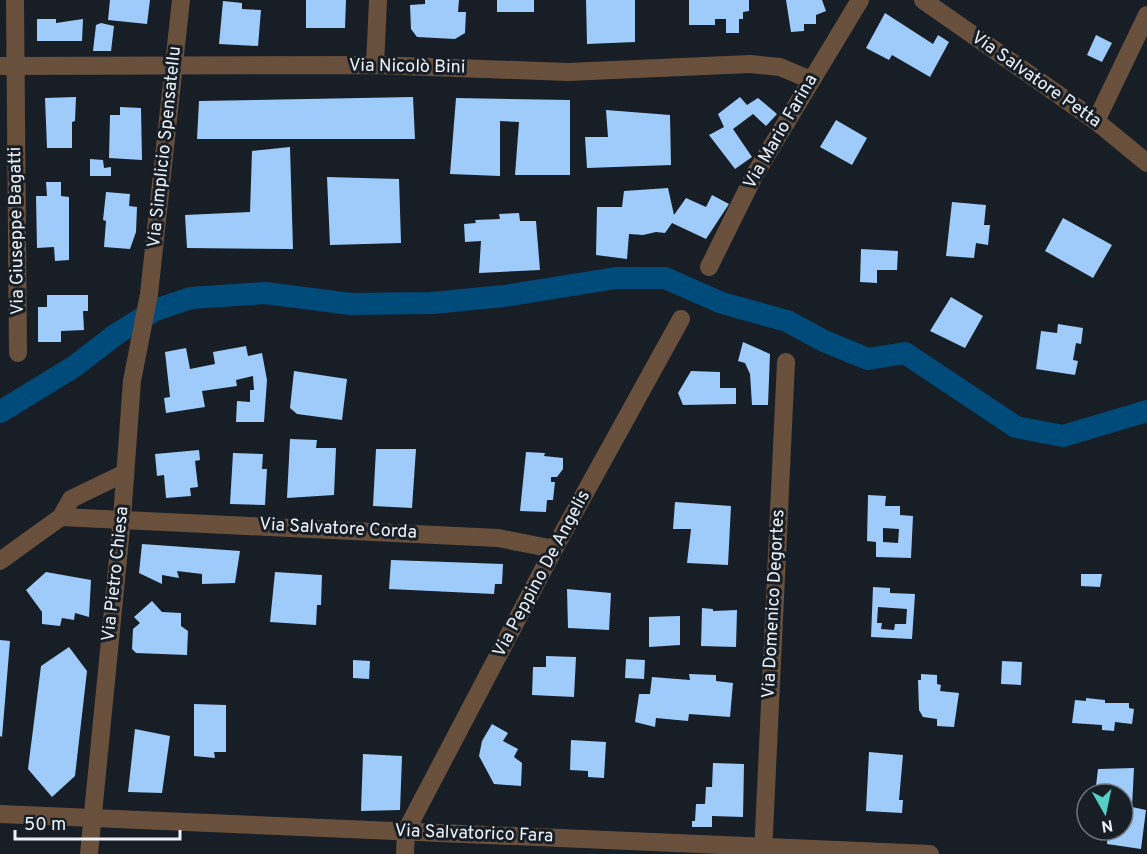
<svg xmlns="http://www.w3.org/2000/svg" width="1147" height="854" viewBox="0 0 1147 854" font-family="Overpass,sans-serif">
	<rect width="100%" height="100%" fill="#171e26"/>
	<g fill="none" stroke-linecap="round" stroke-linejoin="round">
		<polyline stroke="#004b7a" stroke-width="22" points="0,412 75,366 115,335 155,310 191,298 265,293 351,304 432,303 504,296 616,278 665,278 722,303 787,321 824,341 868,359 905,353 1016,427 1063,436 1147,411"/>
	</g>
	<g fill="#9ecbfa" fill-rule="evenodd">
		<polygon points="110,0 150,0 147,24 108,20"/>
		<polygon points="306,0 346,0 345,28 306,28"/>
		<polygon points="425,0 459,0 458,12 466,12 465,33 455,39 417,37 411,29 410,5 425,4"/>
		<rect x="497" y="0" width="37" height="12"/>
		<polygon points="586,0 635,0 635,42 587,44"/>
		<polygon points="689,0 749,0 749,11 743,12 743,19 739,19 739,33 726,33 726,19 715,19 715,25 689,25"/>
		<polygon points="786,0 822,0 826,11 816,15 816,24 804,24 804,31 791,32"/>
		<polygon points="223,1 242,3 242,9 261,10 258,46 219,44"/>
		<polygon points="885,13 933,44 938,35 949,42 930,77 892,55 889,60 866,48"/>
		<polygon points="37,19 56,19 56,23 83,19 82,41 37,41"/>
		<polygon points="101,23 114,26 111,51 93,51 96,25"/>
		<polygon points="1096,35 1112,43 1102,62 1087,55"/>
		<polygon points="76,97 75,121 72,122 72,148 47,148 45,98"/>
		<polygon points="413,97 415,139 197,139 199,101"/>
		<polygon points="740,97 747,105 758,98 777,114 766,126 753,114 733,129 752,157 735,169 709,135 724,127 718,114"/>
		<polygon points="456,98 570,100 570,175 515,175 519,122 500,121 500,176 450,174"/>
		<polygon points="120,107 141,108 142,160 109,158 110,115 120,115"/>
		<polygon points="606,110 670,115 671,165 587,168 585,137 608,137"/>
		<polygon points="836,120 867,138 852,165 820,147"/>
		<polygon points="290,147 293,249 187,248 185,215 250,212 252,151"/>
		<polygon points="90,159 103,160 104,168 111,167 111,176 90,176"/>
		<polygon points="327,177 399,179 401,243 330,245"/>
		<polygon points="46,182 61,182 61,196 69,197 69,260 55,261 54,247 37,248 36,196 47,196"/>
		<polygon points="668,188 674,215 686,198 706,207 712,195 729,204 706,239 672,223 665,233 656,232 643,235 629,234 627,259 596,255 597,207 622,207 624,191"/>
		<polygon points="106,192 130,194 129,206 137,207 136,232 130,249 104,247 106,221 103,220"/>
		<polygon points="952,202 986,205 984,225 990,225 988,245 976,243 974,258 946,256"/>
		<polygon points="519,213 520,221 536,221 540,270 479,273 481,241 465,242 464,224 476,223 475,220 500,219 499,214"/>
		<polygon points="1063,218 1112,245 1093,278 1045,251"/>
		<polygon points="861,249 898,251 897,270 877,270 877,283 860,282"/>
		<polygon points="47,295 88,295 88,311 83,311 84,330 61,331 61,342 38,342 38,307 47,307"/>
		<polygon points="951,297 983,316 965,348 930,331"/>
		<polygon points="1058,324 1083,328 1081,344 1076,343 1073,360 1078,361 1075,375 1036,369 1041,331 1057,333"/>
		<polygon points="743,342 770,354 768,405 752,405 750,374 745,363 738,361"/>
		<polygon points="246,346 248,356 262,353 267,380 264,422 236,422 237,401 250,402 250,390 254,390 253,376 236,380 237,386 202,391 205,407 166,413 164,398 170,397 165,352 186,348 190,369 215,364 213,352"/>
		<polygon points="294,371 347,379 342,420 297,414 290,408"/>
		<polygon points="691,371 720,372 720,388 736,388 736,404 683,405 678,393"/>
		<polygon points="290,439 317,440 316,448 336,448 334,495 287,498"/>
		<polygon points="376,449 416,449 412,508 373,506"/>
		<polygon points="199,450 200,460 195,461 198,487 190,488 191,496 166,498 164,475 157,476 155,454"/>
		<polygon points="526,452 545,453 544,456 563,458 563,469 557,477 551,477 551,482 555,482 553,500 547,500 546,512 520,511"/>
		<polygon points="233,453 263,454 262,469 267,469 265,505 230,504"/>
		<path d="M868 495 886 496 885 506H900V515L913 516 911 558 876 557V542L867 541ZM883 528 899 529 898 543 883 542Z"/>
		<polygon points="675,502 731,506 728,565 687,563 691,529 673,529"/>
		<polygon points="142,544 240,551 235,583 202,584 202,574 177,571 179,578 162,575 162,584 139,573"/>
		<polygon points="391,560 503,564 502,584 495,584 494,594 389,589"/>
		<polygon points="46,572 91,580 89,617 75,613 74,620 62,618 60,626 42,624 42,612 26,590"/>
		<polygon points="275,572 322,575 321,605 317,605 316,625 270,622"/>
		<polygon points="1081,574 1102,574 1100,587 1081,586"/>
		<path d="M873 587 890 588V593L915 594 912 639 871 637ZM878 607 907 609 906 624H895L894 630 881 629 882 623H877Z"/>
		<polygon points="567,589 611,593 609,630 568,628"/>
		<polygon points="152,601 162,612 181,613 181,626 188,631 187,655 136,653 132,649 133,629 140,623 134,617"/>
		<polygon points="702,608 713,609 713,611 737,610 736,647 701,646"/>
		<polygon points="680,616 680,645 649,647 649,617"/>
		<polygon points="0,640 10,641 2,737 0,736"/>
		<polygon points="69,647 87,671 75,776 52,797 28,769 41,666"/>
		<polygon points="546,656 576,657 574,697 532,695 533,667 546,667"/>
		<polygon points="626,659 645,660 644,679 625,678"/>
		<polygon points="353,660 370,661 369,679 353,678"/>
		<polygon points="1002,661 1022,662 1021,685 1001,684"/>
		<polygon points="689,674 716,675 716,681 733,683 730,717 689,714 688,721 656,718 655,727 635,722 639,694 650,694 652,677 690,680"/>
		<polygon points="921,674 937,675 937,684 941,685 940,691 959,693 954,727 937,726 937,719 923,717 919,710 918,680 921,680"/>
		<polygon points="1086,698 1105,700 1105,703 1129,703 1129,708 1134,709 1132,724 1115,722 1114,731 1102,730 1102,725 1072,723 1075,700 1086,701"/>
		<polygon points="194,704 226,705 226,752 214,752 215,758 194,756"/>
		<polygon points="492,724 508,733 503,741 518,749 514,757 522,763 521,786 494,784 479,756 482,741"/>
		<polygon points="135,729 170,736 162,793 128,792"/>
		<polygon points="571,740 606,742 604,778 588,777 588,771 570,770"/>
		<polygon points="869,752 903,755 899,800 903,800 902,813 866,811"/>
		<polygon points="363,754 402,756 400,810 361,811"/>
		<polygon points="713,763 744,764 743,817 712,816 712,827 692,827 692,821 695,821 696,804 705,804 706,787 712,787"/>
		<polygon points="1134,768 1132,807 1146,810 1141,849 1107,844 1108,830 1123,830 1123,794 1095,794 1098,769"/>
	</g>
	<g fill="none" stroke-linecap="round" stroke-linejoin="round">
		<g stroke="#69503c" stroke-width="18">
			<polyline points="15,0 18,353"/>
			<polyline points="923,0 1096,121 1147,163"/>
			<polyline points="375,65 378,0"/>
			<polyline points="0,66 375,65 568,72 750,64 780,67 811,80"/>
			<polyline points="1096,121 1147,15"/>
			<polyline points="709,267 755,174 860,0"/>
			<polyline points="61,517 498,538 554,549"/>
			<polyline points="0,561 61,517 71,499 125,473"/>
			<polyline points="0,814 930,854"/>
			<polyline points="89,854 122,518 132,381 149,294 181,0"/>
			<polyline points="405,854 406,831 554,549 681,319"/>
			<polyline points="763,854 786,362"/>
		</g>
	</g>
	<g text-anchor="middle" dominant-baseline="central" stroke-width="6" stroke-linejoin="round" paint-order="stroke">
		<g font-size="18" fill="#ecf2f7" stroke="#171e26">
			<text transform="translate(407 67) rotate(1)">Via Nicolò Bini</text>
			<text transform="translate(1036 80) rotate(35)">Via Salvatore Petta</text>
			<text transform="translate(781 132) rotate(-60)">Via Mario Farina</text>
			<text transform="translate(165 147) rotate(-84)">Via Simplicio Spensatellu</text>
			<text transform="translate(17 231) rotate(-91)">Via Giuseppe Bagatti</text>
			<text transform="translate(338 529) rotate(3)">Via Salvatore Corda</text>
			<text transform="translate(116 574) rotate(-84)">Via Pietro Chiesa</text>
			<text transform="translate(542 574) rotate(-62)">Via Peppino De Angelis</text>
			<text transform="translate(774 604) rotate(-87)">Via Domenico Degortes</text>
			<text transform="translate(474 834) rotate(2)">Via Salvatorico Fara</text>
		</g>
	</g>
	<g transform="translate(1105 812) rotate(171)"><circle r="28" fill="#171e26" stroke="#6c737a" stroke-width="1.5"/>
	<path d="M0-4.5L10 22L0 15L-10 22Z" fill="#55cec6"/>
	<text y="-9" font-size="16" font-weight="bold" text-anchor="middle" fill="#ecf2f7">N</text>
	</g>
	<path d="M15 830v9h165v-9" fill="none" stroke="#ecf2f7" stroke-width="3"/>
	<text x="24" y="830" font-size="18" fill="#ecf2f7" stroke="#171e26" stroke-width="4.5" paint-order="stroke">50 m</text>
</svg>
